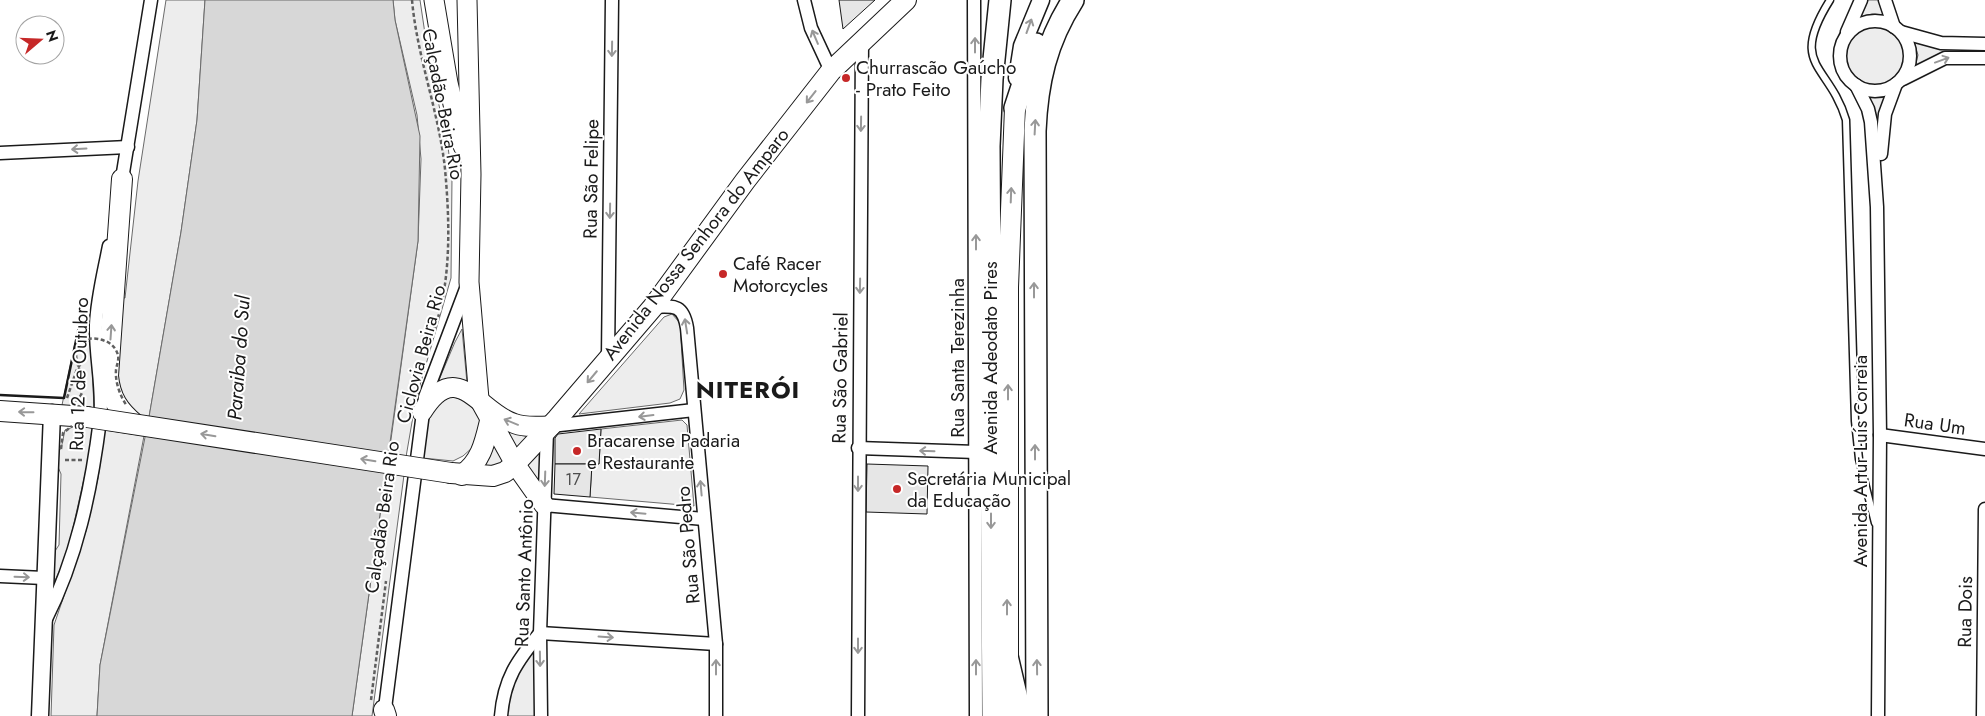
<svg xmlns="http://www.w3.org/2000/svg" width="1985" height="716" viewBox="0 0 1985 716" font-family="Jost,sans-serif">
	<rect width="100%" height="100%" fill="#fff"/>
	<g fill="#ededed" stroke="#6a6a6a">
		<polygon points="166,0 205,0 197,120 181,232 149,417 108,411 104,378 109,295 125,298 138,181"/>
		<polygon points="393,0 420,0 428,54 448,147 452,177 451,278 416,399 406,457 389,454 418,241 421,159 417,115 395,20"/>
		<polygon points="1866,0 1882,0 1886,15 1872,14 1858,18"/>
		<circle cx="1875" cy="55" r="31"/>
		<polygon points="1914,42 1985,48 1985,54 1915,68 1918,55"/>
		<polygon points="1887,95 1878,133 1868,96"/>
		<polygon points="672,314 680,323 684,390 680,399 670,403 579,414 664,317"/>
		<polygon points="462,329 467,383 436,387 455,342"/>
		<polygon points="91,341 94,409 62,405 75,343"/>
		<polygon points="451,396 474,404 481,422 473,447 463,456 453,461 423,458 429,417 433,407"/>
		<polygon points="682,420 687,425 694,506 590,497 592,464 599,464 601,429"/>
		<polygon points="501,423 537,432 515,455"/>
		<polygon points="76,426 93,428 88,461 67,554 53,585 55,551 59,545 61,474 58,467 59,449 61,449 65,430"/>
		<polygon points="105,430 144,436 100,665 97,716 51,716 54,625 86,531 98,478"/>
		<polygon points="492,433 510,463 478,469"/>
		<polygon points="542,444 541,492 522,465"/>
		<polygon points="386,472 404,475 372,716 352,716"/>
		<polygon points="537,643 538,716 505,716 507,691"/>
	</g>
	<polygon fill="#d7d7d7" stroke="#6a6a6a" points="205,0 393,0 395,20 420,136 418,241 352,716 97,716 100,665 149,417 181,232 197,120"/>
	<g fill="#e6e6e6" stroke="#1a1a1a">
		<polygon points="839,0 875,0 843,29"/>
		<polygon points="601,429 599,464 555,464 555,438 558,434"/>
		<polygon points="555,464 592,464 590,497 554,494"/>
		<polygon points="867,464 928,466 927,514 866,512"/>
	</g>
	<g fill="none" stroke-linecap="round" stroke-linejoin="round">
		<g stroke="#1a1a1a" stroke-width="9">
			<path id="service" d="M1830 0C1788 67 1829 63 1846 120L1855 421 1859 459 1875 523"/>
		</g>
		<g stroke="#1a1a1a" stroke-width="15">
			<g id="minor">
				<polyline points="804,0 811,28 831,71"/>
				<polyline points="974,0 976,716"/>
				<polyline points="1885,0 1894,27"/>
				<circle cx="1875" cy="56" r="35"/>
				<polyline points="1847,32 1861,0"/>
				<polyline points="1901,32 1941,43 1985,44"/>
				<polyline points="1903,79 1945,58 1985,58"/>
				<polyline points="1856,85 1868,109 1871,122 1877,207 1880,435 1878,716"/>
				<polyline points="0,153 128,147"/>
				<polyline points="1881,154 1885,114 1896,84"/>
				<polyline points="121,185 151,0"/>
				<path d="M653 307C674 306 683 304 687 328L716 644V716"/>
				<polyline points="608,358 612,0"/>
				<polyline points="551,426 694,410"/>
				<polyline points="1880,435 1985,449"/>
				<polyline points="858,448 976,452"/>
				<polyline points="544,505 704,519"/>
				<polyline points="0,576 44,578"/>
				<path d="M45 621C77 558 91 491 100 420 104 391 95 356 96 325 97 299 104 272 109 246"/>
				<polyline points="384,716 425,397 467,286"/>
				<path d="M501 716C504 679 517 661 540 633L716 644"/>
				<polyline points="541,716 540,633 547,431"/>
				<polyline points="858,716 862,40"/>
				<polyline points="1983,716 1985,509"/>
			</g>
		</g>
		<g stroke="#1a1a1a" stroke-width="19">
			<g id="tertiary">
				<polyline points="1017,78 1022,46 1041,0"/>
				<polyline points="40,716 52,413"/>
			</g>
		</g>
		<g stroke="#1a1a1a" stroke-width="21">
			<g id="secondary">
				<polyline points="434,0 448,83 463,146"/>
				<polyline points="467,0 471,174 469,282 479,399 515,464 544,505"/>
				<path d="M422 412C457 356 479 412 513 423 524 428 538 426 551 426"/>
			</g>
		</g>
		<g stroke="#1a1a1a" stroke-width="22">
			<g id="primary">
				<path d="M122 179 108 376C110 398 119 411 135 424"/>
				<polyline points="0,411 87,417"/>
				<polyline points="451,473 493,476 505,472 515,464 557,419 653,307 745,181 831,71 906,0"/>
				<path d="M462 475C481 462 485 442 490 421"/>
				<polyline points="384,710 386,716"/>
				<polyline points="1008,716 1008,287 1015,108"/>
			</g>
		</g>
		<g stroke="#1a1a1a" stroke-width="24">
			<g id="trunk">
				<polyline points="1015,108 1036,44"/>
				<polyline points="1007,656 1021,716"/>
				<polyline points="993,716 989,146 992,79 1000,0"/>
				<path d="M1037 716 1035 131C1037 83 1046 42 1073 0"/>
			</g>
		</g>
		<g stroke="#5f5f5f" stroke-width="2.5" stroke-dasharray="4 2.5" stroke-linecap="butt">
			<path d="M412 0C417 57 439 112 445 169 449 213 451 262 441 306 438 321 431 335 427 350"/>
			<polyline points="67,398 77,369 85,358"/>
			<polyline points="65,460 82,460"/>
			<polyline points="371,700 386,581"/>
		</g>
		<use href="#service" stroke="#fff" stroke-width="6"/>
		<use href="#minor" stroke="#fff" stroke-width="12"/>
		<use href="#tertiary" stroke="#fff" stroke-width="16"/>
		<use href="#secondary" stroke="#fff" stroke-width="19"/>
		<use href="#primary" stroke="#fff" stroke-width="20"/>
		<use href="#trunk" stroke="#fff" stroke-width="21"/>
		<g stroke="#1a1a1a" stroke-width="22" stroke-linecap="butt">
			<polyline id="primary-bridge" points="87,417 451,473"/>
		</g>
		<g stroke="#5f5f5f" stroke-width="2.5" stroke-dasharray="4 2.5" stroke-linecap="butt">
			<path d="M70 405C95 392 76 370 76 354 75 338 94 336 105 341 111 343 116 348 118 355 119 360 117 364 116 370 115 382 120 396 127 406"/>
			<polyline points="61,449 63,433 72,426"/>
		</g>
		<use href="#primary-bridge" stroke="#fff" stroke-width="20"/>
		<polyline stroke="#1a1a1a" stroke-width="2.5" points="0,395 64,398 82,312"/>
	</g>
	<defs><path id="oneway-shaft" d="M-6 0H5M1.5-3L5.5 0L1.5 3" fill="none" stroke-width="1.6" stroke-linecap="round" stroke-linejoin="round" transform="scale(1.25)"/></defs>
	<g stroke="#989898">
		<use href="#oneway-shaft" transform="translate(1029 26) rotate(-70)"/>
		<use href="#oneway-shaft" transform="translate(815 37) rotate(-113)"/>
		<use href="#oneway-shaft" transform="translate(975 45) rotate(-90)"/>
		<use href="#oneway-shaft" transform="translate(612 49) rotate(91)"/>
		<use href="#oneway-shaft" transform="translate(1942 60) rotate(-20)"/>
		<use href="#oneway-shaft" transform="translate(811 97) rotate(128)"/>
		<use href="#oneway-shaft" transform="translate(861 124) rotate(91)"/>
		<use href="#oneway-shaft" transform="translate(1035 127) rotate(-87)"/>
		<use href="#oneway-shaft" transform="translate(79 149) rotate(177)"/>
		<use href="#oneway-shaft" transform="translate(1011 195) rotate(-88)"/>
		<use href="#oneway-shaft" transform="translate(610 211) rotate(91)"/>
		<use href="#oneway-shaft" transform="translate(976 242) rotate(-90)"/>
		<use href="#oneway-shaft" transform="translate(860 286) rotate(91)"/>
		<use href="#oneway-shaft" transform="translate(1034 290) rotate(-90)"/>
		<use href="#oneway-shaft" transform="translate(686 326) rotate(-99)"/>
		<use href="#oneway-shaft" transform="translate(111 332) rotate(-86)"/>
		<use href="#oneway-shaft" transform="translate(592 377) rotate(130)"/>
		<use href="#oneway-shaft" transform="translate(1008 392) rotate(-90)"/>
		<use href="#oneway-shaft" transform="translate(26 412) rotate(-179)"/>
		<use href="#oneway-shaft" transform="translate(646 416) rotate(173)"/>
		<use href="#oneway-shaft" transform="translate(511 422) rotate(-158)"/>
		<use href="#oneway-shaft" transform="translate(208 435) rotate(-171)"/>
		<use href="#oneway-shaft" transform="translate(927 451) rotate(-178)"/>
		<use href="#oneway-shaft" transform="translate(1035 452) rotate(-90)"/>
		<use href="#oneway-shaft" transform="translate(368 460) rotate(-171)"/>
		<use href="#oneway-shaft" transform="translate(545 479) rotate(92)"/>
		<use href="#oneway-shaft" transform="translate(858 484) rotate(90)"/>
		<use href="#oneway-shaft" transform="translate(701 488) rotate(-95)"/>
		<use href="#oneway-shaft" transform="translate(638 513) rotate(-175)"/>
		<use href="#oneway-shaft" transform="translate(991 521) rotate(90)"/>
		<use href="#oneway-shaft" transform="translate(22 577) rotate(2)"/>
		<use href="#oneway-shaft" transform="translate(1007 607) rotate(-90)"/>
		<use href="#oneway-shaft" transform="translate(606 637) rotate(4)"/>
		<use href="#oneway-shaft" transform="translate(858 646) rotate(90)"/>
		<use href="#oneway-shaft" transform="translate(540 659) rotate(89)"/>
		<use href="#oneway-shaft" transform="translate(716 667) rotate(-90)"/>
		<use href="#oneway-shaft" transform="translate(976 667) rotate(-90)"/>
		<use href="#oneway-shaft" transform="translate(1037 667) rotate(-91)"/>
	</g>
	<g fill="#c62828" stroke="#fff" stroke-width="2">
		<circle cx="846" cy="78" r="5"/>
		<circle cx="723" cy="274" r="5"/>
		<circle cx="577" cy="451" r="5"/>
		<circle cx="897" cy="489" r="5"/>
	</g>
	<g text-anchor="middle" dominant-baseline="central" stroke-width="4" stroke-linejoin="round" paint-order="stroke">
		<g font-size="16" fill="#4d4d4d">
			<text x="573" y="479">17</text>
		</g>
		<g font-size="19" fill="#1a1a1a" stroke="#fff" text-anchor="start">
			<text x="856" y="67">Churrascão Gaúcho<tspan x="856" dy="22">- Prato Feito</tspan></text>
			<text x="733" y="263">Café Racer<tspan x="733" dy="22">Motorcycles</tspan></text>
			<text x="587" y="440">Bracarense Padaria<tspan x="587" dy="22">e Restaurante</tspan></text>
			<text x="907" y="478">Secretária Municipal<tspan x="907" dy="22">da Educação</tspan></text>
		</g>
		<g font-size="19" fill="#1a1a1a" stroke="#fff">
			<text transform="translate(443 104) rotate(79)">Calçadão Beira Rio</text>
			<text transform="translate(591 179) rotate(-89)">Rua São Felipe</text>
			<text transform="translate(696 244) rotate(-52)">Avenida Nossa Senhora do Amparo</text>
			<text transform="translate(421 354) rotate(-75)">Ciclovia Beira Rio</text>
			<text transform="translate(957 358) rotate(-90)">Rua Santa Terezinha</text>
			<text transform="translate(990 358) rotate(-90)">Avenida Adeodato Pires</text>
			<text transform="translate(79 374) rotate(-88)">Rua 12 de Outubro</text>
			<text transform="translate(840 378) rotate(-89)">Rua São Gabriel</text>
			<text transform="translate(1935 424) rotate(8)">Rua Um</text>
			<text transform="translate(1860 461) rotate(-90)">Avenida Artur Luís Correia</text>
			<text transform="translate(382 517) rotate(-82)">Calçadão Beira Rio</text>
			<text transform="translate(688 545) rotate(-95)">Rua São Pedro</text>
			<text transform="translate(524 573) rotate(-88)">Rua Santo Antônio</text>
			<text transform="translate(1965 612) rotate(-89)">Rua Dois</text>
		</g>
		<g font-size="20" font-style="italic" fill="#1a1a1a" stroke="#fff">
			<text transform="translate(239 358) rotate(-86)">Paraiba do Sul</text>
		</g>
		<g font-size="24" font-weight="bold" letter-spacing="1" fill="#1a1a1a" stroke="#fff">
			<text x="748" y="389">NITERÓI</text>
		</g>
	</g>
	<g transform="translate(40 40) rotate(71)"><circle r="24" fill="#ffffff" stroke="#a3a3a3"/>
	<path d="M0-4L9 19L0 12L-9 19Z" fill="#c62828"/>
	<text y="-8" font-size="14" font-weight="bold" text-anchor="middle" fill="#1a1a1a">N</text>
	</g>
</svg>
